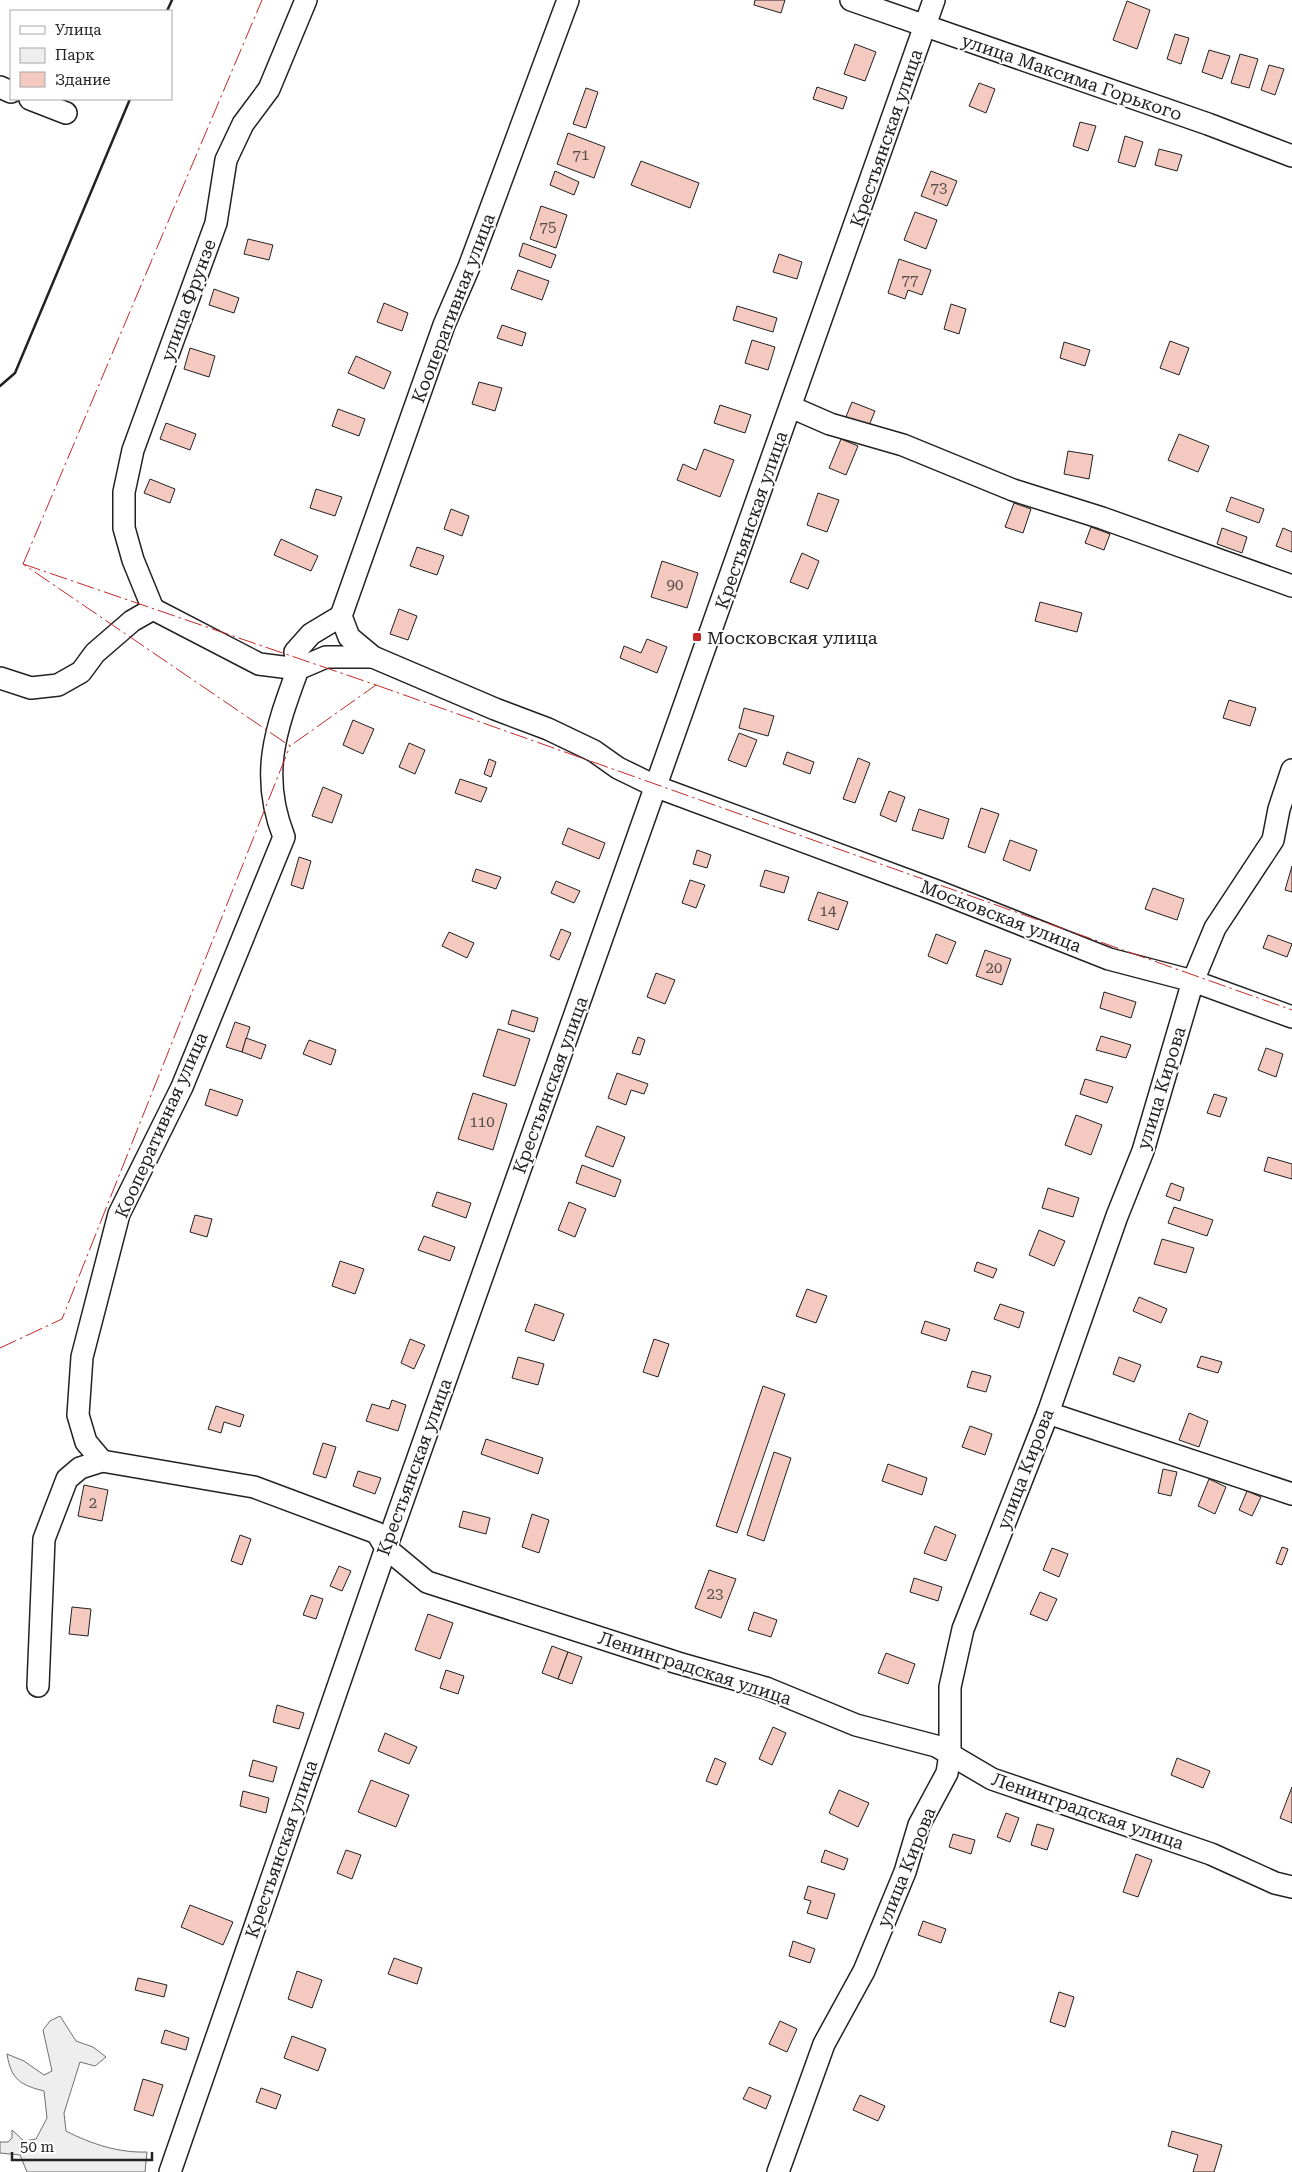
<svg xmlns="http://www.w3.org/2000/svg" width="1292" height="2172" viewBox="0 0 1292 2172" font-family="'Roboto Serif',serif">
	<rect width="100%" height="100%" fill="#fff"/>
	<path fill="#eee" stroke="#6f6f6f" d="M60 2016 76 2041 93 2047 106 2057 95 2066 80 2062 64 2113 66 2131C91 2144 119 2153 147 2152L145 2172H27L20 2155 0 2153V2142H8L12 2138V2130L24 2141 36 2139 47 2118 44 2091C21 2085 11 2080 7 2054L24 2061 44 2075 52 2071 43 2030 50 2021Z"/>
	<g fill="#f3c9c0" stroke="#222">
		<polygon points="755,0 785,0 781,13 754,5"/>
		<polygon points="1127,1 1150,10 1137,49 1113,40"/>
		<polygon points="1175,34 1189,38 1181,64 1167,59"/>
		<polygon points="855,44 876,52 865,81 844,74"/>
		<polygon points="1209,50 1230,56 1222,79 1202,72"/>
		<polygon points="1240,54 1258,59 1249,88 1231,83"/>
		<polygon points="1269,65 1284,69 1275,95 1261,90"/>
		<polygon points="979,83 995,89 986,113 969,106"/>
		<polygon points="817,87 847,97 843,109 813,99"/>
		<polygon points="586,88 598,92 586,128 573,124"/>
		<polygon points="1080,122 1096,126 1088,151 1073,146"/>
		<polygon points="568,133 605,147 594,178 557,164"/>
		<polygon points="1125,136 1143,142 1135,167 1118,162"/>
		<polygon points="1159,149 1182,155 1177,171 1155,165"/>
		<polygon points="641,161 699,183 690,208 631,185"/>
		<polygon points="555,171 579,182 574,195 550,185"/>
		<polygon points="931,171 957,181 947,206 921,196"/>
		<polygon points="541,206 567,215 556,248 530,239"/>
		<polygon points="915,212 937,220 926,249 904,240"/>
		<polygon points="248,239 273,245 269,260 244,254"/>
		<polygon points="523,243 556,255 551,268 519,256"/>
		<polygon points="779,254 802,262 797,279 773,272"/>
		<polygon points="899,259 931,270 922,295 908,290 905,299 888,293"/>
		<polygon points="518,270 549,281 542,300 511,289"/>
		<polygon points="214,289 239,298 234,313 209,305"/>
		<polygon points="384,303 408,313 402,331 377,322"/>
		<polygon points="951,304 966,309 959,334 944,329"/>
		<polygon points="737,306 777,318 773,332 733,320"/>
		<polygon points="502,325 526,333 522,346 497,338"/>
		<polygon points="752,340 775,347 768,370 745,363"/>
		<polygon points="1170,341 1189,348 1179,375 1160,368"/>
		<polygon points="1064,342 1090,350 1085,366 1060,358"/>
		<polygon points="190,348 215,356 209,377 184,369"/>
		<polygon points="356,356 391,372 384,389 348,373"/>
		<polygon points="479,382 502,388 495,411 472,404"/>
		<polygon points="852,402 875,411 868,428 845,419"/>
		<polygon points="720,405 751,415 745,433 714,423"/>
		<polygon points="338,409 365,419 359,436 332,426"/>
		<polygon points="166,423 196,434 190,450 160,439"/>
		<polygon points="1179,434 1209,446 1198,472 1168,460"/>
		<polygon points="841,439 858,446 846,475 829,468"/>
		<polygon points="704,449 734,460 720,497 677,480 683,464 696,470"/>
		<polygon points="1068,451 1093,455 1089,479 1064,474"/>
		<polygon points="150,479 175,489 170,503 144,493"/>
		<polygon points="316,489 342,497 335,516 310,508"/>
		<polygon points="818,493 839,500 827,532 807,525"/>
		<polygon points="1231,497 1264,509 1259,523 1226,511"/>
		<polygon points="1014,503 1031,509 1023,533 1005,527"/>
		<polygon points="451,509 469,516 462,536 444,529"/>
		<polygon points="1091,527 1110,534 1104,550 1085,543"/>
		<polygon points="1222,528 1247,537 1242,553 1217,544"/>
		<polygon points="1283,528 1292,532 1292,552 1276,546"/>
		<polygon points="281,539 318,556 311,571 274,555"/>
		<polygon points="417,547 444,556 437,575 410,566"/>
		<polygon points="802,553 819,561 808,589 790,582"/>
		<polygon points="662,561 698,573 687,608 651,597"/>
		<polygon points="1040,602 1082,613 1077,632 1035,621"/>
		<polygon points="399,609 417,616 408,640 390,634"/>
		<polygon points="647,639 667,647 657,673 620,658 624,646 641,653"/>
		<polygon points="1229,700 1256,708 1250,726 1223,718"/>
		<polygon points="744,708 774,716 768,736 739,728"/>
		<polygon points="353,720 374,729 363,754 343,745"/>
		<polygon points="739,733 757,740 746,767 728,760"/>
		<polygon points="409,743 425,750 415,774 399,767"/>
		<polygon points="787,752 814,762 810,774 783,764"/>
		<polygon points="858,758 870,763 855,803 843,799"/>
		<polygon points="489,759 496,762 491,777 484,774"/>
		<polygon points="460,779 487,788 481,802 455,793"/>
		<polygon points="323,787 342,795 332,823 312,816"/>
		<polygon points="889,791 905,797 896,822 880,815"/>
		<polygon points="981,808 999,814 985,853 968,847"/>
		<polygon points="919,809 949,819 943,839 912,830"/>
		<polygon points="568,828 605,843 599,859 562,844"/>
		<polygon points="1010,840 1037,850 1030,871 1003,860"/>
		<polygon points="697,850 711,855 707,868 693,864"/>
		<polygon points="299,857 311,861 303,889 291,885"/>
		<polygon points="1292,866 1292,892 1285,890"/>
		<polygon points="476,869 501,877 496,889 472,881"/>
		<polygon points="765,870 789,877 784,893 760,886"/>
		<polygon points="690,880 705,885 696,908 682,903"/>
		<polygon points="556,881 580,891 574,903 551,893"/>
		<polygon points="1153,888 1184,899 1177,920 1145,909"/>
		<polygon points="818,892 848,902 838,930 808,920"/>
		<polygon points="561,929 571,933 559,960 550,956"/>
		<polygon points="449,932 474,943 467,958 442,946"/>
		<polygon points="936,934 956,942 947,964 928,956"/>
		<polygon points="1268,935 1292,944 1287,957 1263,948"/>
		<polygon points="985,950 1011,959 1002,985 976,976"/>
		<polygon points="656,973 675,980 665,1004 647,997"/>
		<polygon points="1104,992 1136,1002 1131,1018 1100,1008"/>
		<polygon points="512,1010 538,1018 534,1032 508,1024"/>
		<polygon points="235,1022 250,1027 242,1052 226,1047"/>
		<polygon points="498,1029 530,1039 515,1086 483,1076"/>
		<polygon points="1101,1036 1131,1045 1126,1058 1096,1050"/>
		<polygon points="638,1037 645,1040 640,1055 632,1053"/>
		<polygon points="246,1038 266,1045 261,1059 242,1052"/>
		<polygon points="309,1040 336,1050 331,1065 303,1054"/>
		<polygon points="1266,1048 1283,1054 1276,1077 1258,1070"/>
		<polygon points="617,1073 648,1084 644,1094 631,1090 626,1105 608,1098"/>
		<polygon points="1085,1079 1113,1087 1107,1103 1080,1094"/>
		<polygon points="210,1089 243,1100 237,1116 205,1105"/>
		<polygon points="473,1093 507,1104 493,1150 458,1139"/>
		<polygon points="1214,1094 1227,1098 1220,1117 1207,1113"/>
		<polygon points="1076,1115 1102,1125 1091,1155 1065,1145"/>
		<polygon points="597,1126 625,1137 613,1167 585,1156"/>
		<polygon points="1268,1157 1292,1164 1292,1179 1264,1171"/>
		<polygon points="582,1165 621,1180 615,1197 576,1183"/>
		<polygon points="1171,1183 1184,1188 1180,1201 1166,1196"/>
		<polygon points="1048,1188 1079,1198 1073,1217 1042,1208"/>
		<polygon points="437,1192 471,1203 466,1218 432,1206"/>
		<polygon points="569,1202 586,1209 575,1237 558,1230"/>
		<polygon points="1174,1207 1213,1220 1207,1236 1168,1223"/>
		<polygon points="195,1215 212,1219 207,1237 190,1232"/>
		<polygon points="1039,1230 1065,1241 1054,1266 1029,1255"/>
		<polygon points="424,1236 455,1247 450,1261 418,1250"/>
		<polygon points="1162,1239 1194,1248 1186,1273 1154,1264"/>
		<polygon points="340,1261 364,1269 355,1294 332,1286"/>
		<polygon points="977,1262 997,1269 993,1278 974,1271"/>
		<polygon points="807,1289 827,1296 816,1323 796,1316"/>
		<polygon points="1139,1297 1167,1309 1161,1323 1133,1311"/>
		<polygon points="535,1304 564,1314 554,1341 525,1331"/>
		<polygon points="1000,1304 1024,1312 1019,1328 994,1319"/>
		<polygon points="925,1321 950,1329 946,1341 921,1333"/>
		<polygon points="410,1339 425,1345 414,1369 401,1363"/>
		<polygon points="654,1339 669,1344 658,1377 643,1372"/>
		<polygon points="1201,1356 1222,1362 1218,1373 1197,1367"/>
		<polygon points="518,1357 544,1364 538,1385 512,1378"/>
		<polygon points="1119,1357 1141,1365 1134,1382 1113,1374"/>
		<polygon points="972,1371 991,1376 986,1392 967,1387"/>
		<polygon points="763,1386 785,1394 737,1533 716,1526"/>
		<polygon points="392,1400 406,1405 398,1431 366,1421 372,1404 389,1409"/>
		<polygon points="216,1406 244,1415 240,1427 224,1422 221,1433 208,1429"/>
		<polygon points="1189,1413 1208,1421 1199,1447 1179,1440"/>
		<polygon points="970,1426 992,1434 985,1455 962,1447"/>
		<polygon points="486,1439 543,1458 538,1474 481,1454"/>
		<polygon points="323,1443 336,1447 326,1478 313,1474"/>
		<polygon points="774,1452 791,1458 764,1541 747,1535"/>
		<polygon points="888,1464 927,1478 922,1495 882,1481"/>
		<polygon points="1163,1469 1177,1472 1171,1496 1158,1493"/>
		<polygon points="358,1471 381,1478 375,1494 353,1486"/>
		<polygon points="1209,1479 1226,1487 1215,1514 1198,1506"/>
		<polygon points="84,1485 108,1490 102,1521 78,1516"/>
		<polygon points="1247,1491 1261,1497 1252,1516 1239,1510"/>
		<polygon points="463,1511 490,1518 486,1534 459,1527"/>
		<polygon points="532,1514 549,1520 539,1553 522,1547"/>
		<polygon points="935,1526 956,1535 946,1561 924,1553"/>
		<polygon points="240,1535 251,1539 242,1565 231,1561"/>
		<polygon points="1282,1547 1288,1549 1282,1565 1276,1563"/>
		<polygon points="1052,1548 1068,1554 1059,1577 1043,1570"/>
		<polygon points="339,1566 351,1571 342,1591 330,1586"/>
		<polygon points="709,1570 736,1579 721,1618 695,1608"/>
		<polygon points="914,1578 942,1587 938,1601 910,1592"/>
		<polygon points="1040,1592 1057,1599 1047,1621 1030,1614"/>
		<polygon points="311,1595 323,1599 316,1619 303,1615"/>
		<polygon points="72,1607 91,1609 88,1636 69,1634"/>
		<polygon points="754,1612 777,1620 771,1637 748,1630"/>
		<polygon points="428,1614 453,1623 440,1659 415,1650"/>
		<polygon points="552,1646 568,1652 558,1679 542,1673"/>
		<polygon points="568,1652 582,1657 572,1684 558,1679"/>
		<polygon points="886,1653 915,1664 908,1684 878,1673"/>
		<polygon points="446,1670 464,1676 458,1694 440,1688"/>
		<polygon points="277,1705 304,1713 299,1729 273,1722"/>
		<polygon points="773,1727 786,1733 772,1765 759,1759"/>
		<polygon points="385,1733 417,1747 409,1764 378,1751"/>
		<polygon points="715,1758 726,1763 717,1785 706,1781"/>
		<polygon points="1177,1758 1210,1771 1203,1788 1171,1775"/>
		<polygon points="253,1760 277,1767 273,1782 249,1776"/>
		<polygon points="371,1780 409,1795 396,1827 358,1812"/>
		<polygon points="1292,1787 1292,1823 1280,1818"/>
		<polygon points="839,1790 869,1803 858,1827 829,1813"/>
		<polygon points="243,1791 269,1798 266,1813 240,1806"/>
		<polygon points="1006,1813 1019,1818 1010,1842 997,1837"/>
		<polygon points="1037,1824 1054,1829 1047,1850 1031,1845"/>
		<polygon points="953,1834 975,1840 971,1854 949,1847"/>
		<polygon points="346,1850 361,1855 352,1879 337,1873"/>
		<polygon points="825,1850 848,1859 844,1870 821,1862"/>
		<polygon points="1136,1854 1152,1860 1138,1897 1123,1892"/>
		<polygon points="808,1886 835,1894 827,1919 807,1913 811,1901 804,1899"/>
		<polygon points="190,1905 233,1922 223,1945 181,1927"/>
		<polygon points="923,1921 946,1929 941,1943 918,1935"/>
		<polygon points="793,1941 815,1949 810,1963 789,1956"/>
		<polygon points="394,1958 422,1968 417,1984 388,1974"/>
		<polygon points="297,1971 322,1980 312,2008 288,1999"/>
		<polygon points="138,1978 167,1985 164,1997 135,1990"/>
		<polygon points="1059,1992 1074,1997 1065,2027 1050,2022"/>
		<polygon points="780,2021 797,2029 787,2052 769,2044"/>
		<polygon points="165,2030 189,2038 186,2050 161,2043"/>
		<polygon points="292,2036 326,2049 318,2071 284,2058"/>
		<polygon points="143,2079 163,2085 153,2116 134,2110"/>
		<polygon points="749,2087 771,2096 766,2109 743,2099"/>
		<polygon points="261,2088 281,2095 276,2109 256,2102"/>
		<polygon points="860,2095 885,2106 878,2121 853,2110"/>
		<polygon points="1172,2131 1222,2145 1214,2172 1193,2172 1198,2155 1168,2146"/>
	</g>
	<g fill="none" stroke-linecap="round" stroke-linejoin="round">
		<g stroke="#222" stroke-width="24">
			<g id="minor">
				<polyline points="851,0 1208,124 1292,156"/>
				<polyline points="0,87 11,92"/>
				<polyline points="30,99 66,113"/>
				<polyline points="791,407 830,424 903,445 1013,490 1102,518 1292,586"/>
				<polyline points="153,609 259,664 298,669 295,652 311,634 341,616 349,637 373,657 495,709 548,729 594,751 618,768 657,787 937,891 1109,959 1193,981 1292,1017"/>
				<polyline points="153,609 133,560 124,528 124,492 133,450 216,223 226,160 243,124 269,89 306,0"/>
				<polyline points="341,616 444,325 469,267 568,0"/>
				<polyline points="0,678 31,688 58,685 81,672 95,653 132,621 153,609"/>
				<polyline points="1048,1413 1292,1494"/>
				<polyline points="102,1461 254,1487 377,1533 386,1548 427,1582 678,1663 766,1688 856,1725 936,1746 992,1779 1211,1854 1275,1883 1292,1887"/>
				<path d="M38 1686 44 1539 67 1479 80 1468 102 1461 86 1442 78 1415 82 1357 119 1214 182 1087 284 837C259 774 276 729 298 669L326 657H373"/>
				<polyline points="170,2172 386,1548 934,0"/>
				<polyline points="778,2172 824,2044 864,1971 905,1872 919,1825 947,1773 950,1754 950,1687 963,1629 1048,1413 1117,1216 1143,1151 1193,981 1215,928 1273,840 1279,809 1292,770"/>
			</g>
		</g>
		<use href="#minor" stroke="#fff" stroke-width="21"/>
		<g stroke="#222" stroke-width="2.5">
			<polyline points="167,11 172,0"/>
			<polyline points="0,386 15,373 130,99"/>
		</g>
		<g stroke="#c62828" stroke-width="1" stroke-dasharray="18 4 2.5 4" stroke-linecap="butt">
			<polygon points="23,564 376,685 290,746"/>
			<polyline points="23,564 262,0"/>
			<polyline points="376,685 1292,1010"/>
			<polyline points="0,1348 62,1319 290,746"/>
		</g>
	</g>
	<rect fill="#c62828" stroke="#fff" stroke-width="2" x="692" y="632" width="10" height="10" rx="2.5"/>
	<g text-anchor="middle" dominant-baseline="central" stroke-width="4" stroke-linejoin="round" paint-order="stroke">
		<g font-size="15" fill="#564c4a">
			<text x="581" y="155">71</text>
			<text x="939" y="188">73</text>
			<text x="548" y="227">75</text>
			<text x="910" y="280">77</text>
			<text x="675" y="585">90</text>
			<text x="828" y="911">14</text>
			<text x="994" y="968">20</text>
			<text x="482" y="1122">110</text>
			<text x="93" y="1503">2</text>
			<text x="715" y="1594">23</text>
		</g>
		<g font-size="18" fill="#222" stroke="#fff">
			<text transform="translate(1072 77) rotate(19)">улица Максима Горького</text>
			<text transform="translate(886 138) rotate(-71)">Крестьянская улица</text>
			<text transform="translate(188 300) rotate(-70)">улица Фрунзе</text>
			<text transform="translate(453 308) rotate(-69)">Кооперативная улица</text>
			<text transform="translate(751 520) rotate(-71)">Крестьянская улица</text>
			<text transform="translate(1001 916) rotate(21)">Московская улица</text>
			<text transform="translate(550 1085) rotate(-70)">Крестьянская улица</text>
			<text transform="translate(1161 1088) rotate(-73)">улица Кирова</text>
			<text transform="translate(161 1125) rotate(-66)">Кооперативная улица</text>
			<text transform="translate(414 1467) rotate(-70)">Крестьянская улица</text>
			<text transform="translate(1025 1469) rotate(-69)">улица Кирова</text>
			<text transform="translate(695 1668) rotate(18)">Ленинградская улица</text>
			<text transform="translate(1088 1811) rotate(19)">Ленинградская улица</text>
			<text transform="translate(281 1849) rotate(-71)">Крестьянская улица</text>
			<text transform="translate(906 1867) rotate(-68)">улица Кирова</text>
		</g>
		<g font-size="18" fill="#222" stroke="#fff" text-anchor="start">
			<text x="707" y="637">Московская улица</text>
		</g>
	</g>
	<rect x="10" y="10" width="162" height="90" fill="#ffffff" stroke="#a7a7a7"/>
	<rect x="20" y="26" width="25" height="8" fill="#ffffff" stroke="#a7a7a7"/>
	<text x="55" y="35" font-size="15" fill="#222222">Улица</text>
	<rect x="20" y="48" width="25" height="15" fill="#eeeeee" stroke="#a7a7a7"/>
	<text x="55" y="60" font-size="15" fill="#222222">Парк</text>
	<rect x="20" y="72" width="25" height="15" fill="#f3c9c0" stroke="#a7a7a7"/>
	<text x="55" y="85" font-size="15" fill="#222222">Здание</text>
	<path d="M12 2152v8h140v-8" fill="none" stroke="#222222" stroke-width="2.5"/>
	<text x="20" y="2152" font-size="15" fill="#222222" stroke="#ffffff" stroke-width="4" paint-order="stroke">50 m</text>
</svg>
